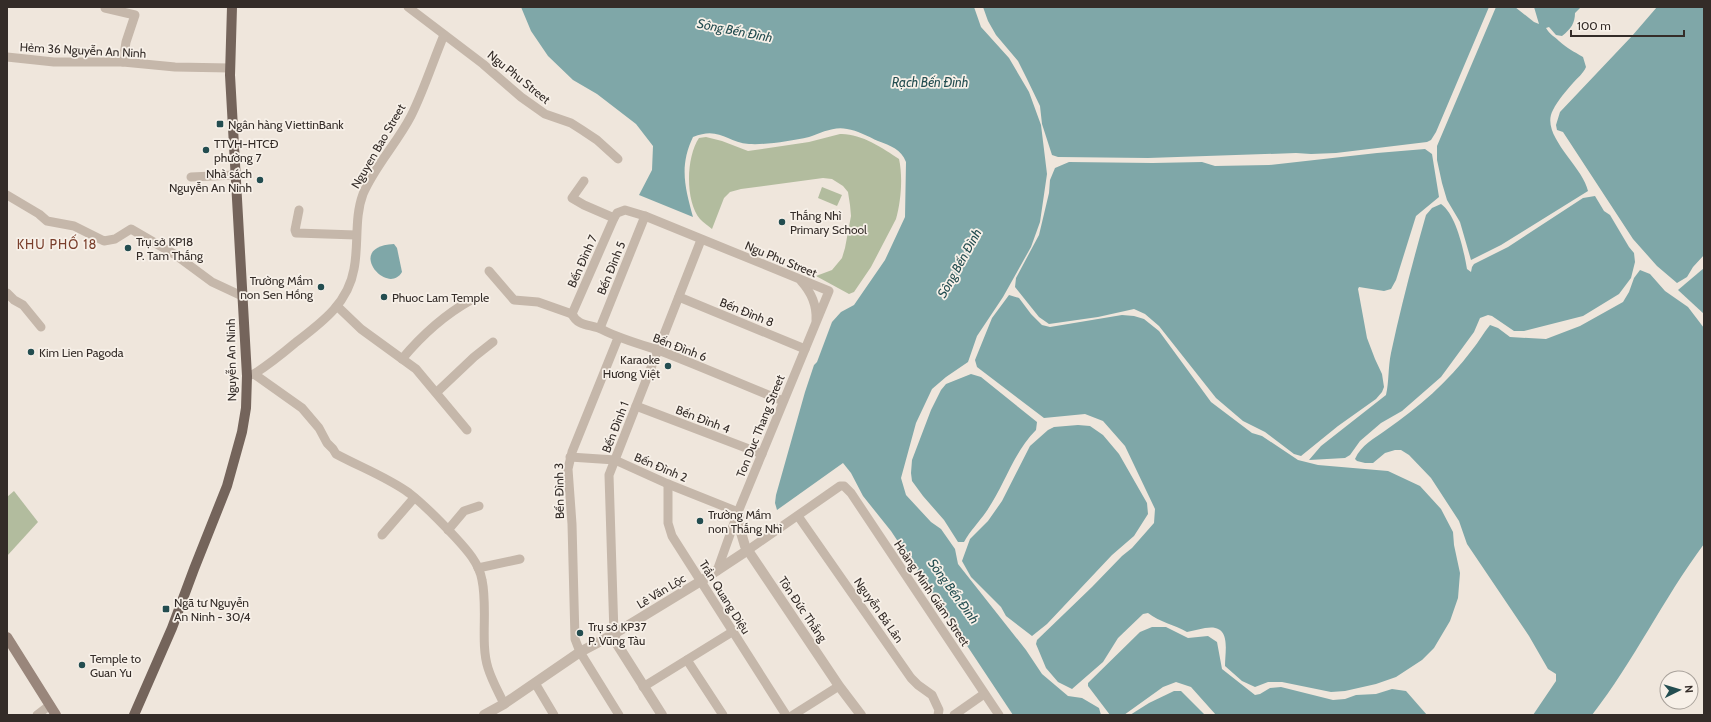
<svg xmlns="http://www.w3.org/2000/svg" width="1711" height="722" viewBox="0 0 1711 722" font-family="Cabin,sans-serif">
	<rect width="100%" height="100%" fill="#efe6dc"/>
	<g fill="#b2bc9e">
		<path d="M840 134C860 133 883 148 899 159 903 177 901 201 896 219L871 267 854 292 849 294 816 276 832 270 842 258 845 248 851 216 850 205 848 192 843 186 832 179 823 178 741 189 730 192 724 198 712 229C708 226 703 222 700 219 685 201 686 157 699 138L706 137 722 141 748 151 809 142Z"/>
		<polygon points="822,187 842,195 837,206 818,198"/>
		<polygon points="14,491 38,522 7,556 7,497"/>
	</g>
	<g fill="#7fa7a8">
		<path d="M521 7H974L981 27 1009 58 1029 92 1041 125 1047 174 1040 222 1031 247 1003 297 977 336 968 362 946 377 932 389 916 423 901 478 906 495 931 522 941 529 955 549 958 564 1026 650 1042 674 1068 696 1082 698 1099 708 1101 715H1013L891 531 863 496 851 473 843 463 777 510 775 503 776 495 805 392 814 365 817 362 832 322 841 312 854 305 885 260 905 217 906 162C901 149 891 146 878 141 869 137 857 130 847 129 834 126 821 133 809 137 791 141 767 145 749 144 726 142 719 126 693 137 679 166 685 188 693 217L639 195 652 170 653 146 636 124 597 94 573 80 548 56 531 31Z"/>
		<polygon points="983,7 1489,7 1436,132 1431,140 1427,142 1336,153 1311,154 1296,153 1148,158 1058,157 1052,155 1042,124 1040,106 1027,79 1018,61 996,35 988,21"/>
		<path d="M1496 7H1515L1534 22 1539 24 1534 7H1581L1575 13C1575 23 1571 29 1562 36L1556 35 1549 27 1546 28C1550 35 1554 36 1559 41 1568 49 1573 51 1583 57L1586 67C1583 74 1578 77 1573 83 1566 91 1558 100 1553 110 1539 135 1583 166 1588 191L1501 245 1471 260 1460 222 1447 200 1442 183 1437 160V146Z"/>
		<polygon points="1657,7 1704,7 1704,255 1693,267 1687,277 1677,283 1657,266 1633,239 1563,132 1557,130 1556,125 1560,112 1632,36"/>
		<polygon points="1425,149 1432,154 1439,197 1416,216 1396,280 1391,289 1384,291 1359,287 1358,289 1367,338 1375,359 1382,374 1384,387 1382,392 1376,399 1338,426 1301,456 1294,454 1265,432 1243,421 1216,398 1159,326 1145,314 1134,309 1098,317 1049,324 1039,317 1015,287 1016,278 1039,235 1049,193 1050,180 1055,168 1069,162 1153,163 1202,162 1215,166 1269,165 1377,153"/>
		<path d="M1595 196 1604 211 1610 215 1629 247 1634 253 1635 262 1631 278 1619 294 1583 316 1524 331H1514L1492 316 1488 315 1480 318 1474 332 1441 377 1402 411 1381 423 1360 441 1350 455 1345 458 1309 460 1321 446 1386 395C1389 382 1388 367 1391 353 1401 306 1413 261 1426 215L1432 208 1441 204C1456 214 1464 251 1467 269L1471 272 1472 267 1474 264 1508 247 1583 198Z"/>
		<path d="M394 244 397 248 402 272C387 297 344 246 394 244Z"/>
		<polygon points="1704,268 1704,314 1678,290"/>
		<path d="M1640 270 1650 274 1665 291 1688 307 1704 328V544C1663 599 1634 661 1592 715H1533L1556 681V674L1548 669 1529 636 1467 544 1459 521 1431 478 1409 455 1401 450H1395L1385 453 1373 463H1365L1357 461 1355 459C1361 445 1375 438 1386 430 1419 407 1448 382 1472 350 1479 342 1483 333 1490 325L1498 328 1510 337 1546 339 1580 326 1623 302 1629 292 1634 278Z"/>
		<path d="M1009 295 1019 298 1031 314 1042 325 1050 327 1122 315 1134 316 1144 319 1159 331 1211 402 1252 433 1262 436 1298 460 1318 465 1388 471 1420 486 1441 509 1453 532 1454 545 1460 573 1458 598 1450 621 1434 648 1422 660 1396 677 1376 684 1345 691 1331 692 1282 682H1268L1255 687 1242 681 1225 666C1225 650 1232 623 1205 628 1199 629 1193 631 1187 632 1175 625 1159 622 1148 613L1143 614 1118 638 1103 662 1072 689 1058 682 1046 668 1036 644 1037 640 1092 587 1122 556 1132 548 1154 523 1155 509 1125 446 1103 421 1085 414 1044 418 977 367 975 360 992 318Z"/>
		<path d="M971 374 981 377 1037 422 1036 430C1013 453 1005 485 986 512 979 522 970 531 964 542H958L944 520 923 496 912 481 911 473 912 460 931 410 941 390 946 384Z"/>
		<polygon points="1078,425 1090,426 1103,435 1119,454 1147,503 1148,514 1134,536 1112,555 1047,624 1032,636 1006,616 1001,607 971,577 962,561 970,539 988,521 1002,501 1030,446 1048,430 1054,427"/>
		<polygon points="1152,627 1166,627 1188,638 1208,636 1217,642 1222,669 1255,695 1260,694 1270,688 1281,687 1333,700 1345,699 1356,695 1376,694 1392,689 1406,691 1427,715 1216,715 1191,687 1176,682 1163,687 1124,715 1110,715 1088,686 1088,683 1140,632"/>
		<polygon points="1174,691 1181,691 1205,715 1130,715 1149,703"/>
	</g>
	<g fill="none" stroke-linecap="round" stroke-linejoin="round">
		<g stroke="#c5b7aa" stroke-width="9">
			<polyline points="408,7 483,64 521,97 545,114 571,123 582,130 597,140 618,159"/>
			<polyline points="105,8 135,15 126,42 123,62"/>
			<polyline points="7,57 54,62 123,62 175,67 230,68"/>
			<polyline points="191,177 235,175"/>
			<polyline points="584,181 572,198 584,205 614,218"/>
			<polyline points="7,195 39,214 47,221 74,226 104,241 115,239 131,229 174,254 212,282 242,296"/>
			<polyline points="299,210 295,230 296,233 356,235"/>
			<polyline points="489,271 514,300 538,302 572,314"/>
			<path d="M801 281C811 292 817 304 816 320"/>
			<polyline points="7,293 14,300 23,305 41,327"/>
			<polyline points="679,297 805,349"/>
			<polyline points="337,306 361,329 416,369 467,430"/>
			<polyline points="572,314 614,218 617,213 625,210 645,216 829,291 738,512 717,571"/>
			<path d="M572 314C578 327 591 324 603 330 621 339 639 344 658 350 700 366 741 384 783 401"/>
			<polyline points="600,328 645,216"/>
			<polyline points="618,338 572,452 568,469 572,524 575,639 580,652 619,715"/>
			<path d="M402 359C422 335 444 315 471 300"/>
			<path d="M254 374C268 365 282 354 295 343 321 323 348 304 354 269 359 244 354 218 363 194 375 166 397 143 411 116 424 90 433 61 444 35"/>
			<path d="M247 376 254 374 302 408 319 428 327 443 333 449 336 454C360 467 387 477 409 493 426 506 441 522 455 537 467 550 479 563 482 580 488 608 480 643 488 668 492 681 499 693 504 704"/>
			<polyline points="437,392 474,357 493,342"/>
			<polyline points="636,406 762,454"/>
			<polyline points="570,457 615,460 668,484 738,512"/>
			<polyline points="668,484 668,523 672,536 786,715"/>
			<polyline points="798,516 911,678 918,685 932,695 939,710 938,715"/>
			<polyline points="448,530 464,511 479,506"/>
			<polyline points="382,535 414,498"/>
			<polyline points="748,550 840,486 844,486 851,493 999,715"/>
			<polyline points="478,568 520,559"/>
			<polyline points="614,634 609,475 701,240"/>
			<polyline points="687,660 723,715"/>
			<polyline points="535,683 554,715"/>
			<polyline points="643,687 732,632"/>
			<polyline points="37,715 50,705"/>
			<polyline points="793,715 839,686"/>
			<polyline points="954,715 984,694"/>
		</g>
		<g stroke="#c5b7aa" stroke-width="10">
			<polyline points="738,512 740,529 745,546 839,686 861,715"/>
			<polyline points="614,634 617,644 662,715"/>
			<polyline points="484,715 504,704 580,652 614,634 701,581 748,550"/>
		</g>
		<polyline stroke="#99867b" stroke-width="10" points="7,637 56,715"/>
		<polyline stroke="#74645b" stroke-width="10" points="134,715 172,628 194,569 227,486 242,432 246,408 247,376 230,75 232,7"/>
	</g>
	<g fill="#234d50" stroke="#f7f0e8" stroke-width="1.5">
		<rect x="216" y="120" width="8" height="8" rx="2"/>
		<circle cx="206" cy="150" r="4"/>
		<circle cx="260" cy="180" r="4"/>
		<circle cx="782" cy="222" r="4"/>
		<circle cx="128" cy="248" r="4"/>
		<circle cx="321" cy="287" r="4"/>
		<circle cx="384" cy="297" r="4"/>
		<circle cx="31" cy="352" r="4"/>
		<circle cx="668" cy="366" r="4"/>
		<circle cx="700" cy="521" r="4"/>
		<rect x="162" y="605" width="8" height="8" rx="2"/>
		<circle cx="580" cy="633" r="4"/>
		<circle cx="82" cy="665" r="4"/>
	</g>
	<g text-anchor="middle" dominant-baseline="central" stroke-width="3.5" stroke-linejoin="round" paint-order="stroke">
		<g font-size="12" fill="#342c28" stroke="#f7f0e8">
			<text transform="translate(83 50) rotate(3)">Hẻm 36 Nguyễn An Ninh</text>
			<text transform="translate(519 77) rotate(39)">Ngu Phu Street</text>
			<text transform="translate(378 146) rotate(-60)">Nguyen Bao Street</text>
			<text transform="translate(781 259) rotate(22)">Ngu Phu Street</text>
			<text transform="translate(582 261) rotate(-66)">Bến Đình 7</text>
			<text transform="translate(611 268) rotate(-68)">Bến Đình 5</text>
			<text transform="translate(747 312) rotate(22)">Bến Đình 8</text>
			<text transform="translate(680 347) rotate(21)">Bến Đình 6</text>
			<text transform="translate(231 360) rotate(-91)">Nguyễn An Ninh</text>
			<text transform="translate(703 419) rotate(21)">Bến Đình 4</text>
			<text transform="translate(760 426) rotate(-68)">Ton Duc Thang Street</text>
			<text transform="translate(615 427) rotate(-69)">Bến Đình 1</text>
			<text transform="translate(661 467) rotate(23)">Bến Đình 2</text>
			<text transform="translate(559 491) rotate(-91)">Bến Đình 3</text>
			<text transform="translate(661 591) rotate(-31)">Lê Văn Lộc</text>
			<text transform="translate(932 593) rotate(56)">Hoàng Minh Giám Street</text>
			<text transform="translate(725 597) rotate(58)">Trần Quang Diệu</text>
			<text transform="translate(803 609) rotate(56)">Tôn Đức Thắng</text>
			<text transform="translate(879 610) rotate(55)">Nguyễn Bá Lân</text>
		</g>
		<g font-size="12" fill="#342c28" stroke="#f7f0e8" text-anchor="start">
			<text x="228" y="124">Ngân hàng ViettinBank</text>
			<text x="214" y="143">TTVH-HTCĐ<tspan x="214" dy="14">phường 7</tspan></text>
			<text x="252" y="173" text-anchor="end">Nhà sách<tspan x="252" dy="14">Nguyễn An Ninh</tspan></text>
			<text x="790" y="215">Thắng Nhì<tspan x="790" dy="14">Primary School</tspan></text>
			<text x="136" y="241">Trụ sở KP18<tspan x="136" dy="14">P. Tam Thắng</tspan></text>
			<text x="313" y="280" text-anchor="end">Trường Mầm<tspan x="313" dy="14">non Sen Hồng</tspan></text>
			<text x="392" y="297">Phuoc Lam Temple</text>
			<text x="39" y="352">Kim Lien Pagoda</text>
			<text x="660" y="359" text-anchor="end">Karaoke<tspan x="660" dy="14">Hương Việt</tspan></text>
			<text x="708" y="514">Trường Mầm<tspan x="708" dy="14">non Thắng Nhì</tspan></text>
			<text x="174" y="602">Ngã tư Nguyễn<tspan x="174" dy="14">An Ninh - 30/4</tspan></text>
			<text x="588" y="626">Trụ sở KP37<tspan x="588" dy="14">P. Vũng Tàu</tspan></text>
			<text x="90" y="658">Temple to<tspan x="90" dy="14">Guan Yu</tspan></text>
		</g>
		<g font-size="13" font-style="italic" fill="#234d50" stroke="#f7f0e8">
			<text transform="translate(735 30) rotate(11)">Sông Bến Đình</text>
			<text x="930" y="82">Rạch Bến Đình</text>
			<text transform="translate(959 263) rotate(-61)">Sông Bến Đình</text>
			<text transform="translate(954 591) rotate(54)">Sông Bến Đình</text>
		</g>
		<g font-size="13" letter-spacing="1" fill="#793e2b" stroke="#f7f0e8">
			<text x="57" y="244">KHU PHỐ 18</text>
		</g>
	</g>
	<rect width="1711" height="722" fill="none" stroke="#342c28" stroke-width="16"/>
	<g transform="translate(1679 690) rotate(85)"><circle r="19" fill="#f7f0e8" stroke="#a9a29b"/>
	<path d="M0-3L7 15L0 10L-7 15Z" fill="#234d50"/>
	<text y="-6" font-size="11" font-weight="bold" text-anchor="middle" fill="#342c28">N</text>
	</g>
	<path d="M1571 30v6h113v-6" fill="none" stroke="#342c28" stroke-width="2"/>
	<text x="1577" y="30" font-size="12" fill="#342c28" stroke="#f7f0e8" stroke-width="3" paint-order="stroke">100 m</text>
</svg>
